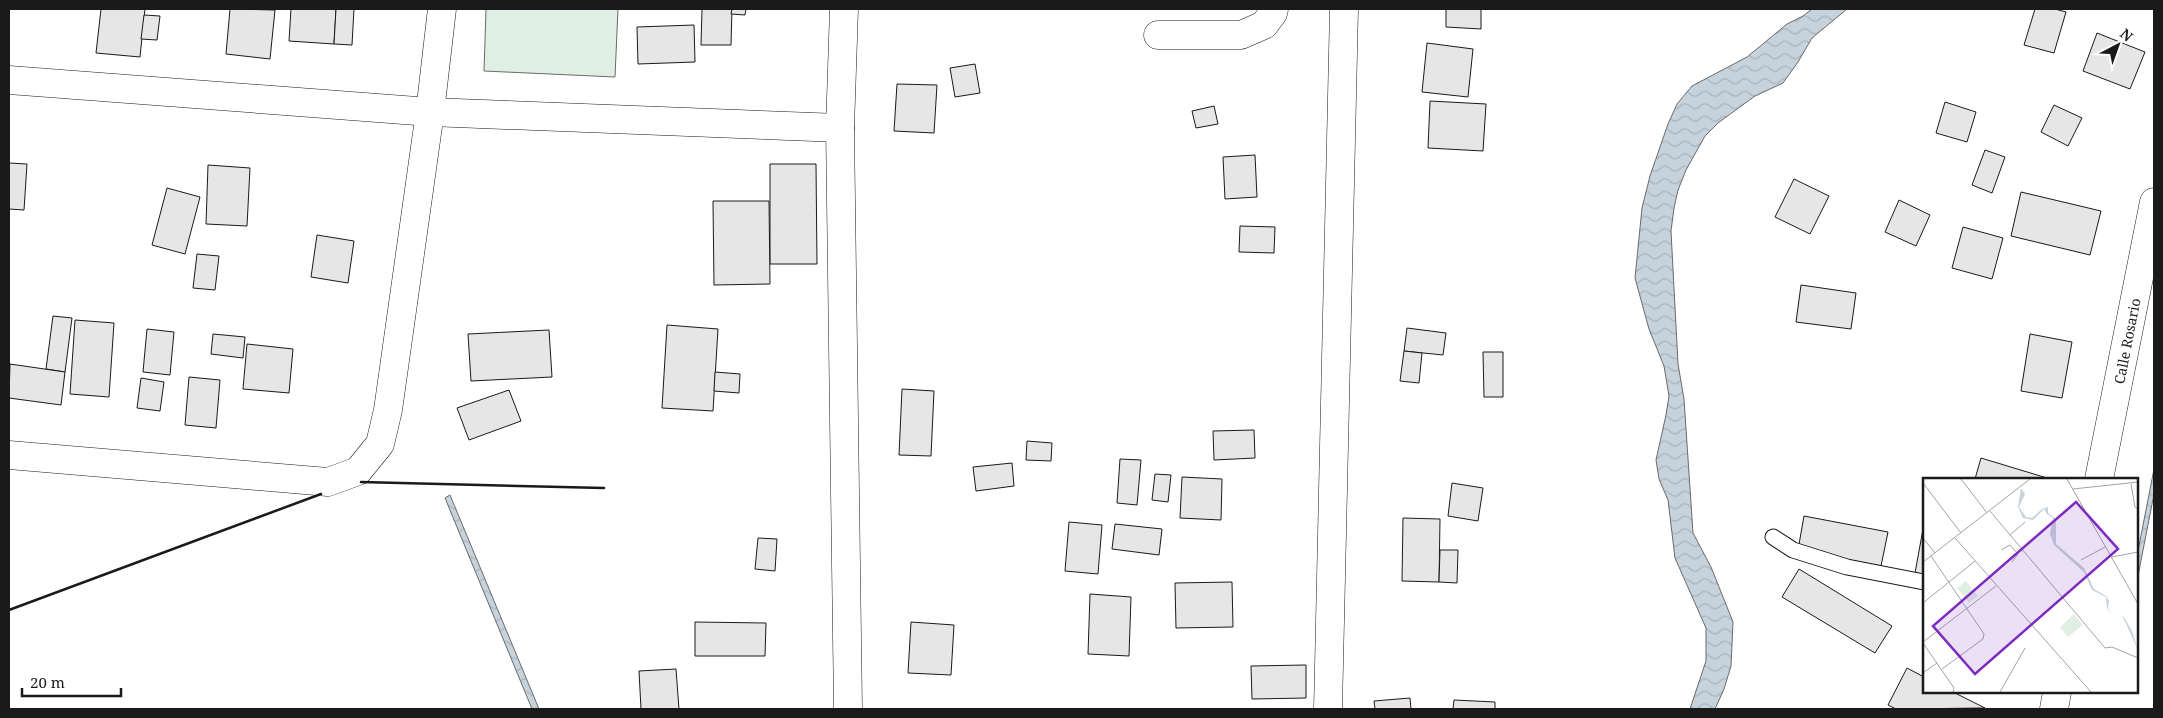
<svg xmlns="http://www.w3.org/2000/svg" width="2163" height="718" viewBox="0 0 2163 718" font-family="'Noto Serif',serif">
	<defs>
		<pattern id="water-waves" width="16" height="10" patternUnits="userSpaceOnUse" patternTransform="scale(1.25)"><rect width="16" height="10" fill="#c6d2dc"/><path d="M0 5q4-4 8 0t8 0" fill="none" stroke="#aab4bc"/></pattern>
	</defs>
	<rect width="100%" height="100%" fill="#fff"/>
	<polygon fill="#e0efe3" stroke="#6a6a6a" points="486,9 618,9 615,77 484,71"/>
	<g fill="url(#water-waves)" stroke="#6a6a6a">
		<polygon points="1812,9 1847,9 1812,38 1798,62 1783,83 1755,96 1718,123 1705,136 1686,170 1678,190 1674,208 1671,231 1678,364 1684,399 1693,533 1711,567 1733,622 1731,666 1724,689 1715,709 1690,709 1706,661 1706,628 1675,558 1668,500 1659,479 1656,460 1666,415 1669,396 1664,366 1649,329 1635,278 1642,208 1650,176 1668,124 1677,104 1692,86 1747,57 1787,24 1803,16"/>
		<polygon points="2154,469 2154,494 2137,581 2137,556"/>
		<polygon points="450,495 539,709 532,709 445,498"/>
	</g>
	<g fill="#e6e6e6" stroke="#1a1a1a">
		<polygon points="101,9 145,9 140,57 96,53"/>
		<polygon points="230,9 275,10 270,59 226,54"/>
		<polygon points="291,9 336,9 334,44 289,41"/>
		<polygon points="336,9 354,9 352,45 334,44"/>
		<polygon points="702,9 732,9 731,45 701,45"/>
		<polygon points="732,9 746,9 745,15 731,14"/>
		<polygon points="1446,9 1481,9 1481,29 1446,27"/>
		<polygon points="2035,9 2055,9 2066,12 2054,53 2024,45"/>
		<polygon points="144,15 160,16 157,40 141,39"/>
		<polygon points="694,25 695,62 638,64 637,27"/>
		<polygon points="2097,33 2145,52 2130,89 2083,71"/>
		<polygon points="1427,43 1473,49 1468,97 1422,92"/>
		<polygon points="975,64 980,93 955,97 950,68"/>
		<polygon points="897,84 937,85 934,133 894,131"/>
		<polygon points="1430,101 1486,104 1483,151 1428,148"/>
		<polygon points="1945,102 1976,112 1967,142 1936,133"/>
		<polygon points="2054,105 2082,118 2068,146 2041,132"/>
		<polygon points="1214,106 1218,124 1196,128 1192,111"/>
		<polygon points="1985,150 2005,157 1992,193 1972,185"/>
		<polygon points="1255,155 1257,197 1225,199 1223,157"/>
		<polygon points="9,163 27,164 24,210 9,209"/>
		<polygon points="770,164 816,164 817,264 770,264"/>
		<polygon points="208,165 250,168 247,226 206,224"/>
		<polygon points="1794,179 1829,196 1810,234 1775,217"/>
		<polygon points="167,188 200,197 185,254 152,245"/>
		<polygon points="2021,192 2101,211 2090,255 2011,236"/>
		<polygon points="1899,200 1930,215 1916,246 1885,232"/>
		<polygon points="713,201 769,201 770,284 714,285"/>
		<polygon points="1240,226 1275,227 1274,253 1239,252"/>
		<polygon points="1963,227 2003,238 1992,279 1952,268"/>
		<polygon points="317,235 354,241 348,283 311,277"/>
		<polygon points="197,254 219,256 215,290 193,288"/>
		<polygon points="1801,285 1856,293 1851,329 1796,322"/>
		<polygon points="53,316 72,318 65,372 46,369"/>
		<polygon points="75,320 114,323 109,397 70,394"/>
		<polygon points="667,325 718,329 713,411 662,408"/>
		<polygon points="1407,328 1446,333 1443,355 1404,351"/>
		<polygon points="147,329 174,332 170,375 143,372"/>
		<polygon points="549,330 552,377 471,381 468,334"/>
		<polygon points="213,334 245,337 243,358 211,354"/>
		<polygon points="2030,334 2072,342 2062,398 2021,391"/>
		<polygon points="247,344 293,349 289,393 243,389"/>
		<polygon points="1404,351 1422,353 1419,383 1400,381"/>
		<polygon points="1483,352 1503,352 1503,397 1484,397"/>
		<polygon points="10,364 65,372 61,405 9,398"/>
		<polygon points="715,372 740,374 739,393 714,391"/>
		<polygon points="189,377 220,380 216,428 185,425"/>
		<polygon points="141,378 164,382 160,411 137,408"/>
		<polygon points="902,389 934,391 931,456 899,455"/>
		<polygon points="509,390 521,421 469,440 457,408"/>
		<polygon points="1254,430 1255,458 1214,460 1213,431"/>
		<polygon points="1027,441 1052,443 1051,461 1026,460"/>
		<polygon points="1981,458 2047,478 2046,479 1975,479"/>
		<polygon points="1120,459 1141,460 1137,505 1117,503"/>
		<polygon points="1012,463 1014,486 976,491 973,467"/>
		<polygon points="1155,474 1171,475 1168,502 1152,500"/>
		<polygon points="1182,477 1222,479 1221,520 1180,518"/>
		<polygon points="1452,483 1483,488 1478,521 1448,516"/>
		<polygon points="1804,516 1888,532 1881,566 1798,550"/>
		<polygon points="1403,518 1440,519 1439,582 1402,581"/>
		<polygon points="1069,522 1102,525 1098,574 1065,571"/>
		<polygon points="1115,524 1162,529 1159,555 1112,549"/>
		<polygon points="1923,529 1924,529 1924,574 1915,573"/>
		<polygon points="758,538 777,539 775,571 755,569"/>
		<polygon points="1440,550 1458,550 1457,583 1439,582"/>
		<polygon points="1799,569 1892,626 1875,653 1782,597"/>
		<polygon points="1232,582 1233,627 1176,628 1175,583"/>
		<polygon points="1090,594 1131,597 1129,656 1088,654"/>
		<polygon points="695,622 766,623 765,656 695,656"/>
		<polygon points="911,622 954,625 951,675 908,673"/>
		<polygon points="1306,665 1306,698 1252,699 1251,666"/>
		<polygon points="1907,668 1924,677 1924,692 1953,692 1985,708 1896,709 1888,705"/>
		<polygon points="676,669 679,709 641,709 639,671"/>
		<polygon points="1410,698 1411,709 1375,709 1374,701"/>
		<polygon points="1454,700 1495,702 1495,709 1453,709"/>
	</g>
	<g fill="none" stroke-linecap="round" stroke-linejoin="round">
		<g stroke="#1a1a1a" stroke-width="17">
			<polyline id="service" points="1773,537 1793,550 1847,567 1924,582"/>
		</g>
		<g stroke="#1a1a1a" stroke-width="29">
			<g id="minor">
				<polyline points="844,9 840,128 848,709"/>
				<polyline points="1158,35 1241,35 1264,25 1273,13 1274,9"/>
				<polyline points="9,80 430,112 840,128"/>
				<polyline points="9,455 328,482 358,471 380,444 388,410 430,112 442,9"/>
				<polyline points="1328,709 1344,9"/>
			</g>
		</g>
		<g stroke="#1a1a1a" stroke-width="29">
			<g id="primary">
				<polyline points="2099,479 2154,202"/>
				<polyline points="2054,709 2057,692"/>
			</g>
		</g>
		<use href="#service" stroke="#fff" stroke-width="15"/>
		<use href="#minor" stroke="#fff" stroke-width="28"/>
		<use href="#primary" stroke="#fff" stroke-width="28"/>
		<g stroke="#1a1a1a" stroke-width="2.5">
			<polyline points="361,482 604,488"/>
			<polyline points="9,610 321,494"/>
		</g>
	</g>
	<g text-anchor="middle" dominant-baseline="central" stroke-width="4" stroke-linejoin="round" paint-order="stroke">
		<g font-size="14" fill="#1a1a1a" stroke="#fff">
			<text transform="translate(2127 341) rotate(-79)">Calle Rosario</text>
		</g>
	</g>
	<g transform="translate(1923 478)">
		<rect width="215" height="215" fill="#fff"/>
		<path d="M43 103 55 118 46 125 34 110ZM151 136 160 147 145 159 137 149Z" fill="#e0efe3"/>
		<path d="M98 10 102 16 96 29 103 39 109 40 119 31 125 29V35L133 41V66L161 90 171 111 183 118 186 123 185 130 189 136 201 139 209 153 215 172 200 139 189 136 184 130 183 119 169 112 161 94 131 67 127 56 130 40 124 36 121 31 110 42 100 40 95 29Z" fill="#c6d2dc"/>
		<path fill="none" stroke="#a3a3a3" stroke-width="1" d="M38 1 64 35M144 1 215 126M0 5 38 55M208 6 212 29 215 31M150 11 215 4M67 33 182 170 189 169 215 180M87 57 102 44M0 60 12 75M32 60 168 214M78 72 87 67 95 76 89 84M8 78 61 156 60 161 19 191M189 79 215 74M158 82 182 69M0 84 107 1M0 125 52 83M0 164 73 108M0 165 31 210 30 214M0 195 14 185M77 214 102 170"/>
		<path fill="#7b2cbf" fill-opacity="0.15" stroke="#7b2cbf" stroke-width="2.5" d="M153 24 195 71 52 196 10 148Z"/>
		<rect width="215" height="215" fill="none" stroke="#1a1a1a" stroke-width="2.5"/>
	</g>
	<rect width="2163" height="718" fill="none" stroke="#1a1a1a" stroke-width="20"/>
	<g transform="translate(2118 45) rotate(41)" stroke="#ffffff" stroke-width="4" paint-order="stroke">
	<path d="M0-4L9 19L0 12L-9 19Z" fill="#1a1a1a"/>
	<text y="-8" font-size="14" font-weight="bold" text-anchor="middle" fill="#1a1a1a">N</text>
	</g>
	<path d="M22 688v8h99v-8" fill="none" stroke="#1a1a1a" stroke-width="2.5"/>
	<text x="30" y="688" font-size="15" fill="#1a1a1a" stroke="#ffffff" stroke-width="4" paint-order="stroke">20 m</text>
</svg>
